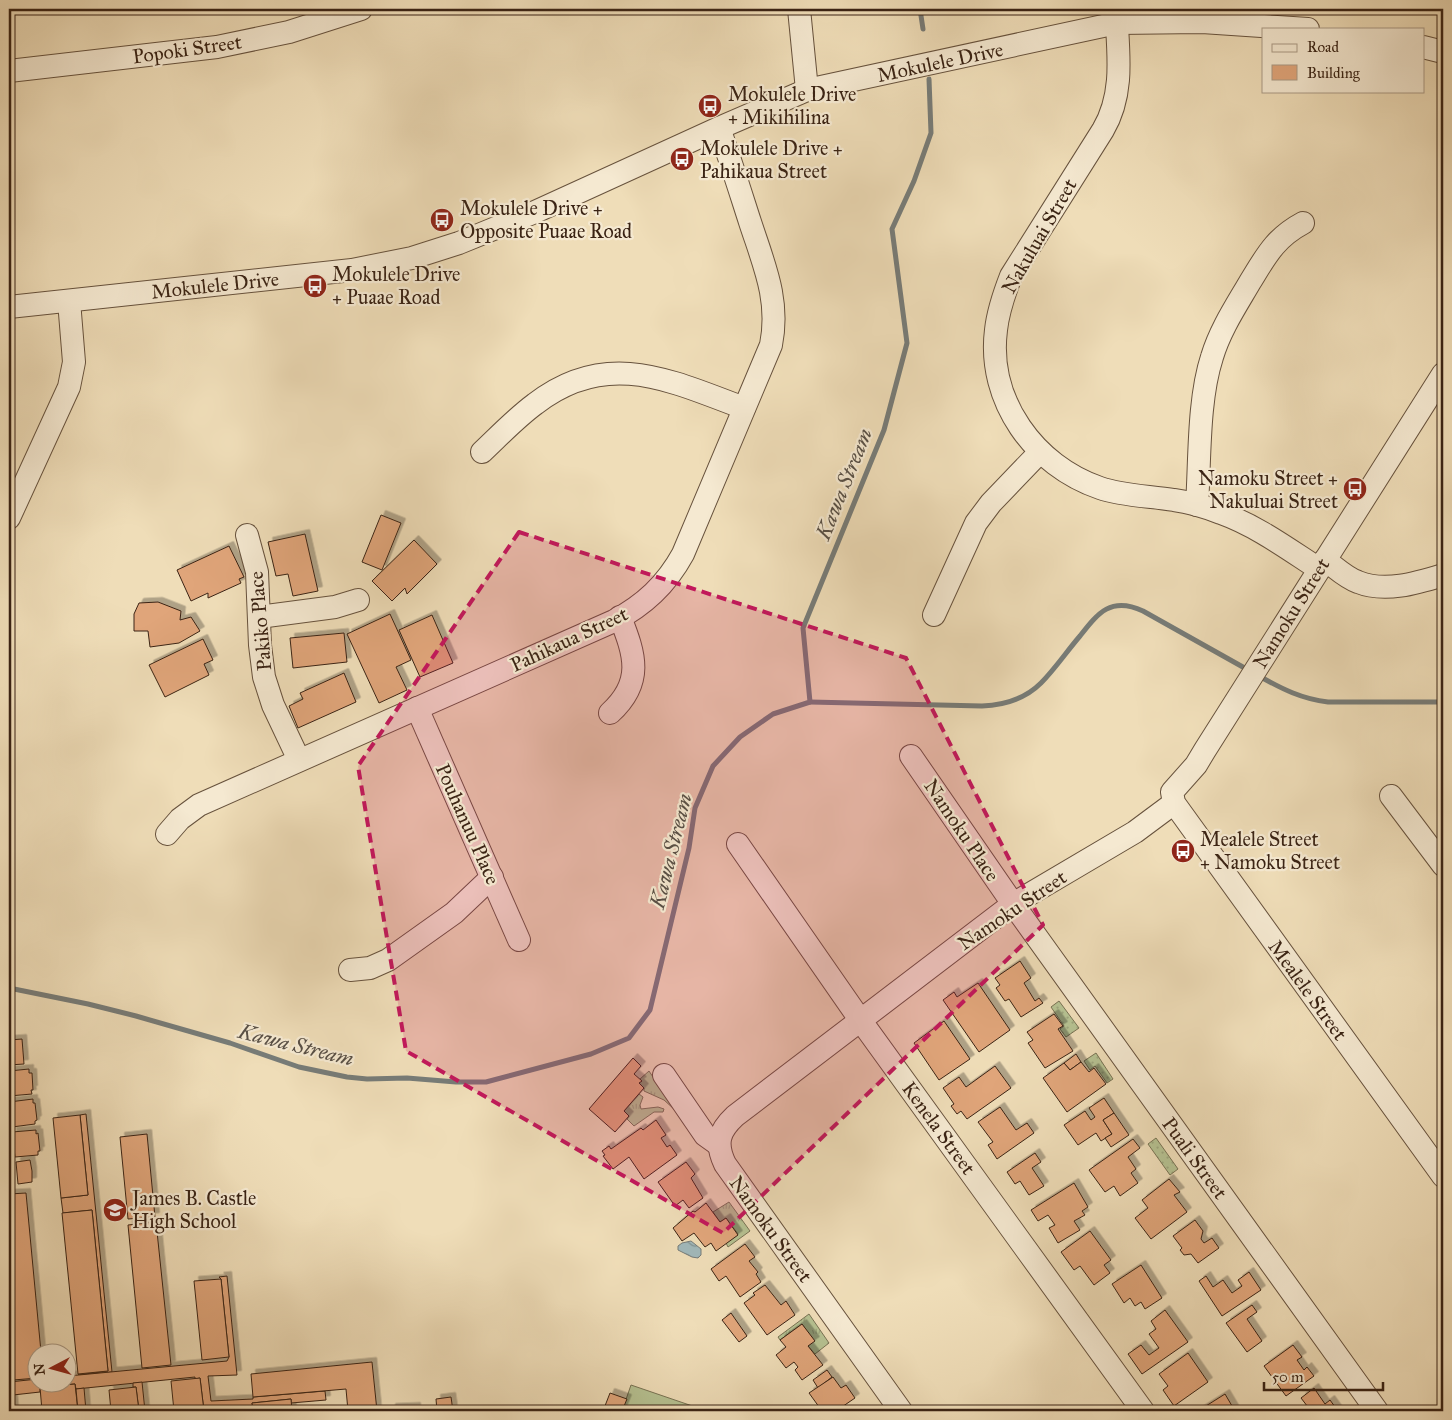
<svg xmlns="http://www.w3.org/2000/svg" width="1452" height="1420" viewBox="0 0 1452 1420" font-family="'IM FELL Great Primer',serif">
	<defs>
		<pattern id="grass-tufts" width="24" height="20" patternUnits="userSpaceOnUse" patternTransform="scale(1.25)"><rect width="24" height="20" fill="#b6c292"/><path d="M3 7l-1-3M5 7V3M7 7l1-3M15 17l-1-3M17 17v-4M19 17l1-3" fill="none" stroke="#9da67d"/></pattern>
		<pattern id="garden-dots" width="8" height="8" patternUnits="userSpaceOnUse" patternTransform="scale(1.25)"><rect width="8" height="8" fill="#b6c292"/><path d="M2 2h.1M6 6h.1" fill="none" stroke="#9da67d" stroke-width="1.8" stroke-linecap="round"/></pattern>
		<pattern id="water-waves" width="16" height="10" patternUnits="userSpaceOnUse" patternTransform="scale(1.25)"><rect width="16" height="10" fill="#a0b8ba"/><path d="M0 5q4-4 8 0t8 0" fill="none" stroke="#839596"/></pattern>
		<filter id="shadow"><feDropShadow dx="4.5" dy="-4.5" stdDeviation="0" flood-color="#0004"/></filter>
	</defs>
	<rect width="100%" height="100%" fill="#efddb8"/>
	<filter id="stains"><feTurbulence type="fractalNoise" baseFrequency=".004" numOctaves="4"/><feColorMatrix values="0 0 0 0 .2 0 0 0 0 .09 0 0 0 0 .02 0 0 0 .5 -.17"/></filter>
	<radialGradient id="worn" r=".72"><stop offset=".6" stop-color="#630" stop-opacity="0"/><stop offset="1" stop-color="#630" stop-opacity=".3"/></radialGradient>
	<g fill="url(#grass-tufts)" stroke="#787253">
		<polygon points="649,1071 675,1110 664,1100 644,1091 644,1088 639,1083 642,1081 640,1079"/>
		<polygon points="639,1094 643,1097 640,1105 641,1109 658,1107 664,1109 663,1112 654,1112 634,1126 627,1119 629,1116 624,1111"/>
		<polygon points="729,1202 750,1231 728,1247 726,1243 738,1234 726,1218 720,1222 713,1212"/>
		<polygon points="809,1314 829,1343 815,1354 808,1346 814,1341 802,1324 780,1340 778,1337"/>
	</g>
	<g fill="url(#garden-dots)" stroke="#787253">
		<polygon points="1059,1001 1079,1028 1066,1037 1060,1029 1064,1026 1051,1007"/>
		<polygon points="1096,1053 1113,1079 1107,1083 1095,1066 1090,1070 1084,1061"/>
		<polygon points="1156,1138 1178,1169 1170,1175 1148,1144"/>
	</g>
	<polygon fill="#b6c292" stroke="#787253" points="631,1385 707,1411 622,1411"/>
	<polygon fill="url(#water-waves)" stroke="#777c78" points="691,1241 701,1249 701,1255 698,1258 692,1257 678,1250 678,1246 682,1243"/>
	<g fill="none" stroke-linecap="round" stroke-linejoin="round">
		<g stroke="#777c78" stroke-width="5">
			<polyline points="920,9 923,29"/>
			<path d="M1259 676C1282 689 1302 699 1328 702H1443"/>
			<path d="M810 702 982 706C1004 705 1025 699 1041 683 1055 669 1067 651 1080 636 1098 613 1111 596 1143 611L1250 671"/>
			<polyline points="9,988 88,1004 136,1016 230,1043 299,1067 347,1077 367,1079 407,1078 456,1082 486,1082 591,1054 629,1038 650,1010 689,848 695,808 713,766 740,737 773,714 810,702 803,628 884,430 907,343 892,229 914,181 931,133 929,79"/>
		</g>
	</g>
	<g fill="#e0a57a" stroke="#3a2314" filter="url(#shadow)">
		<polygon points="381,515 401,523 382,570 362,562"/>
		<polygon points="305,534 318,591 293,596 288,574 276,576 268,542"/>
		<polygon points="414,540 437,564 407,594 405,588 392,601 372,581"/>
		<polygon points="229,546 244,577 239,579 241,583 208,598 208,593 191,601 177,570"/>
		<polygon points="158,602 181,611 180,620 191,617 200,631 179,643 150,647 148,631 134,631 134,614 139,603"/>
		<polygon points="390,614 411,660 396,667 407,690 379,703 347,634"/>
		<polygon points="432,615 453,663 420,677 399,630"/>
		<polygon points="344,633 347,662 293,668 290,638"/>
		<polygon points="203,639 213,660 204,664 209,675 165,697 149,665"/>
		<polygon points="344,673 356,702 298,728 289,706 303,699 300,693"/>
		<polygon points="1020,961 1031,978 1024,983 1035,1001 1039,998 1043,1003 1021,1017 1009,999 1005,1001 996,988 1000,985 995,978"/>
		<polygon points="978,983 1010,1030 979,1052 943,1000 954,992 957,997"/>
		<polygon points="1054,1014 1063,1026 1058,1029 1073,1051 1045,1068 1028,1043 1033,1040 1027,1032"/>
		<polygon points="944,1021 970,1059 939,1080 914,1043"/>
		<polygon points="22,1039 24,1064 9,1065 9,1040"/>
		<polygon points="1076,1054 1081,1062 1070,1070 1064,1063"/>
		<polygon points="633,1058 641,1066 634,1074 642,1081 639,1083 644,1088 624,1111 629,1116 615,1132 589,1109"/>
		<polygon points="1081,1062 1089,1072 1094,1068 1106,1084 1067,1112 1043,1078 1064,1063 1070,1070"/>
		<polygon points="995,1066 1011,1088 967,1119 961,1111 957,1114 951,1106 954,1104 943,1088 959,1077 966,1087"/>
		<polygon points="29,1069 29,1073 32,1073 33,1090 31,1090 32,1094 9,1096 9,1071"/>
		<polygon points="1104,1098 1114,1113 1103,1120 1112,1134 1101,1141 1096,1133 1078,1145 1064,1125 1085,1111 1091,1120 1095,1117 1089,1108"/>
		<polygon points="33,1099 33,1103 35,1103 37,1120 35,1121 35,1124 12,1127 9,1102"/>
		<polygon points="1000,1107 1016,1130 1027,1123 1034,1133 997,1159 988,1145 993,1142 978,1122"/>
		<polygon points="1114,1113 1129,1135 1111,1147 1105,1138 1112,1134 1103,1120"/>
		<polygon points="86,1114 112,1372 78,1375 108,1371 92,1210 63,1213 61,1198 88,1195 80,1115"/>
		<polygon points="80,1115 88,1195 61,1198 53,1118"/>
		<polygon points="656,1120 666,1135 661,1138 667,1147 670,1145 677,1155 644,1179 629,1157 613,1169 603,1156 605,1155 602,1151 609,1146 611,1149 641,1128 643,1130"/>
		<polygon points="36,1130 36,1134 38,1133 40,1151 38,1151 38,1155 15,1157 12,1132"/>
		<polygon points="147,1134 155,1217 128,1219 120,1137"/>
		<polygon points="1133,1139 1140,1148 1128,1157 1136,1169 1131,1173 1138,1183 1120,1196 1114,1186 1105,1192 1089,1170"/>
		<polygon points="1035,1153 1041,1162 1032,1168 1044,1186 1029,1195 1020,1181 1015,1184 1007,1172"/>
		<polygon points="30,1160 32,1171 32,1182 18,1184 16,1162"/>
		<polygon points="686,1162 695,1174 691,1178 703,1198 689,1208 683,1200 675,1206 658,1182"/>
		<polygon points="1169,1179 1180,1192 1174,1195 1187,1212 1151,1239 1135,1218 1148,1208 1142,1200"/>
		<polygon points="1074,1183 1088,1207 1082,1211 1085,1215 1074,1221 1080,1230 1058,1243 1049,1228 1055,1225 1048,1215 1038,1221 1031,1210"/>
		<polygon points="26,1193 41,1352 38,1352 38,1378 13,1380 9,1336 9,1194"/>
		<polygon points="706,1203 720,1222 726,1218 738,1235 716,1251 711,1243 705,1247 694,1233 682,1241 673,1228 693,1211 695,1212"/>
		<polygon points="92,1210 108,1371 78,1374 62,1213"/>
		<polygon points="1195,1220 1203,1231 1201,1239 1204,1243 1212,1238 1219,1248 1198,1263 1191,1254 1184,1255 1180,1250 1182,1248 1173,1236"/>
		<polygon points="156,1222 171,1365 142,1368 128,1225"/>
		<polygon points="1090,1231 1111,1260 1104,1265 1110,1273 1094,1285 1080,1266 1074,1270 1061,1252"/>
		<polygon points="745,1244 755,1257 749,1261 758,1272 756,1274 761,1282 740,1297 726,1276 719,1281 711,1269"/>
		<polygon points="1141,1265 1162,1298 1145,1309 1141,1302 1135,1306 1130,1298 1124,1303 1112,1284"/>
		<polygon points="1249,1272 1261,1290 1222,1316 1199,1281 1206,1276 1213,1287 1223,1280 1232,1293 1242,1286 1238,1280"/>
		<polygon points="227,1276 237,1375 208,1376 211,1401 253,1399 253,1397 325,1391 326,1400 291,1403 291,1399 252,1403 253,1407 204,1411 200,1378 195,1379 195,1377 76,1389 75,1384 40,1387 40,1392 13,1395 12,1390 9,1390 9,1382 38,1379 38,1382 68,1382 68,1376 227,1361 229,1357 221,1279 219,1277"/>
		<polygon points="221,1279 229,1357 202,1360 194,1281"/>
		<polygon points="765,1285 781,1305 786,1301 795,1315 767,1335 744,1303 755,1295 753,1293"/>
		<polygon points="1252,1305 1257,1312 1247,1319 1262,1341 1247,1352 1226,1323"/>
		<polygon points="1165,1310 1188,1342 1142,1374 1128,1354 1141,1345 1149,1355 1159,1348 1149,1334 1156,1329 1151,1321"/>
		<polygon points="731,1313 747,1336 739,1342 722,1320"/>
		<polygon points="802,1324 815,1341 808,1346 823,1365 802,1380 795,1370 798,1367 794,1362 786,1368 776,1355 786,1347 780,1340"/>
		<polygon points="1293,1345 1302,1357 1297,1360 1304,1370 1307,1367 1314,1376 1286,1396 1264,1366"/>
		<polygon points="1188,1353 1208,1382 1174,1406 1163,1390 1168,1386 1159,1374"/>
		<polygon points="372,1362 377,1411 348,1411 346,1389 253,1397 251,1374"/>
		<polygon points="827,1370 832,1377 818,1388 813,1380"/>
		<polygon points="833,1377 841,1388 846,1385 855,1398 836,1411 822,1411 809,1393"/>
		<polygon points="200,1378 204,1411 174,1411 171,1381"/>
		<polygon points="142,1382 145,1411 139,1411 136,1387 133,1387 133,1383"/>
		<polygon points="75,1384 78,1411 42,1411 40,1387"/>
		<polygon points="136,1387 139,1411 111,1411 109,1390"/>
		<polygon points="84,1388 86,1411 78,1411 76,1389"/>
		<polygon points="1314,1388 1325,1404 1330,1400 1338,1411 1311,1411 1301,1398"/>
		<polygon points="9,1390 12,1390 14,1411 9,1411"/>
		<polygon points="610,1393 627,1399 622,1411 603,1411"/>
		<polygon points="1225,1394 1235,1411 1198,1411"/>
		<polygon points="451,1397 453,1411 437,1411 436,1399"/>
		<polygon points="291,1399 292,1411 253,1411 252,1403"/>
		<polygon points="416,1407 416,1411 391,1411 391,1408"/>
	</g>
	<g fill="none" stroke-linecap="round" stroke-linejoin="round">
		<g stroke="#67523d" stroke-width="24">
			<g id="minor">
				<polyline points="799,9 807,90"/>
				<path d="M1116 10C1118 51 1125 93 1103 130L1011 276C1004 294 998 311 996 330 987 401 1035 466 1100 488 1123 496 1150 496 1174 500 1190 502 1206 507 1221 513 1257 526 1288 549 1319 569"/>
				<polyline points="1423,47 1443,52"/>
				<polyline points="9,71 217,47 289,32 361,9"/>
				<polyline points="9,307 352,270 412,258 459,243 535,212 719,128 807,90 1117,23 1202,22 1308,29"/>
				<polyline points="1443,374 1205,750 1196,765 1172,792 1174,803 1443,1176"/>
				<path d="M482 452C499 436 516 418 535 404 607 348 671 381 744 408"/>
				<path d="M1197 505C1200 459 1198 400 1212 357 1220 330 1236 306 1250 282 1266 256 1275 238 1303 223"/>
				<polyline points="9,518 69,387 74,362 69,301"/>
				<polyline points="247,535 257,572 260,645 264,677 273,705 299,760"/>
				<path d="M1325 560C1335 567 1346 578 1358 582 1385 593 1417 583 1443 575"/>
				<polyline points="934,615 976,523 991,503 1040,452"/>
				<polyline points="259,617 335,607 358,600"/>
				<polyline points="417,708 519,940"/>
				<path d="M610 713C644 682 635 655 620 617"/>
				<polyline points="911,756 1013,904 1377,1411"/>
				<polyline points="1391,796 1443,865"/>
				<path d="M167 834 180 819 199 805 614 621C644 605 666 585 683 554L771 345C780 300 764 265 750 222 740 191 730 159 719 128"/>
				<polyline points="738,844 861,1021 1143,1411"/>
				<polyline points="350,970 370,968 388,960 454,913 492,877"/>
				<polyline points="664,1075 705,1135 719,1145"/>
				<path d="M901 1411 725 1164C715 1143 719 1131 735 1116L1013 904 1135 832 1174 803"/>
			</g>
		</g>
		<use href="#minor" stroke="#f5e9d1" stroke-width="22"/>
	</g>
	<path fill="#c2185b" fill-opacity="0.2" stroke="#c2185b" stroke-width="4" stroke-dasharray="10 6" stroke-linejoin="round" d="M519 532 906 658 1043 925 723 1233 406 1051 358 766Z"/>
	<defs>
		<g id="bus-disc" transform="scale(1.25)"><circle r="9.5" fill="#8f2418" stroke="#f5e9d1"/><path d="M-5-6H5V4H4V6H2V4H-2V6H-4V4H-5ZM-3.5-4V0h7V-4ZM-3.5 1.2v1.5H-2V1.2ZM2 1.2v1.5H3.5V1.2Z" fill="#fff"/></g>
		<g id="school-disc" transform="scale(1.25)"><circle r="9.5" fill="#8f2418" stroke="#f5e9d1"/><path d="M0-5L7-2L0 1L-7-2ZM-4 1L0 2.5L4 1V4Q0 6-4 4Z" fill="#fff"/></g>
	</defs>
	<g fill-rule="evenodd">
		<use href="#bus-disc" x="710" y="106"/>
		<use href="#bus-disc" x="682" y="159"/>
		<use href="#bus-disc" x="442" y="220"/>
		<use href="#bus-disc" x="315" y="286"/>
		<use href="#bus-disc" x="1355" y="489"/>
		<use href="#bus-disc" x="1183" y="851"/>
		<use href="#school-disc" x="115" y="1210"/>
	</g>
	<g text-anchor="middle" dominant-baseline="central" stroke-width="4.5" stroke-linejoin="round" paint-order="stroke">
		<g font-size="20" fill="#3a2314" stroke="#f5e9d1">
			<text transform="translate(187 49) rotate(-8)">Popoki Street</text>
			<text transform="translate(940 62) rotate(-12)">Mokulele Drive</text>
			<text transform="translate(1039 236) rotate(-60)">Nakuluai Street</text>
			<text transform="translate(215 285) rotate(-6)">Mokulele Drive</text>
			<text transform="translate(1291 613) rotate(-58)">Namoku Street</text>
			<text transform="translate(260 621) rotate(-95)">Pakiko Place</text>
			<text transform="translate(569 639) rotate(-25)">Pahikaua Street</text>
			<text transform="translate(468 824) rotate(66)">Pouhanuu Place</text>
			<text transform="translate(962 830) rotate(56)">Namoku Place</text>
			<text transform="translate(1012 910) rotate(-34)">Namoku Street</text>
			<text transform="translate(1308 990) rotate(54)">Mealele Street</text>
			<text transform="translate(939 1128) rotate(54)">Kenela Street</text>
			<text transform="translate(1195 1158) rotate(54)">Puali Street</text>
			<text transform="translate(771 1229) rotate(54)">Namoku Street</text>
		</g>
		<g font-size="20" fill="#3a2314" stroke="#f5e9d1" text-anchor="start">
			<text x="728" y="94">Mokulele Drive<tspan x="728" dy="23">+ Mikihilina</tspan></text>
			<text x="700" y="148">Mokulele Drive +<tspan x="700" dy="23">Pahikaua Street</tspan></text>
			<text x="460" y="208">Mokulele Drive +<tspan x="460" dy="23">Opposite Puaae Road</tspan></text>
			<text x="332" y="274">Mokulele Drive<tspan x="332" dy="23">+ Puaae Road</tspan></text>
			<text x="1338" y="478" text-anchor="end">Namoku Street +<tspan x="1338" dy="23">Nakuluai Street</tspan></text>
			<text x="1200" y="839">Mealele Street<tspan x="1200" dy="23">+ Namoku Street</tspan></text>
			<text x="132" y="1198">James B. Castle<tspan x="132" dy="23">High School</tspan></text>
		</g>
		<g font-size="21" font-style="italic" fill="#595046" stroke="#f5e9d1">
			<text transform="translate(844 484) rotate(-68)">Kawa Stream</text>
			<text transform="translate(671 851) rotate(-76)">Kawa Stream</text>
			<text transform="translate(296 1045) rotate(14)">Kawa Stream</text>
		</g>
	</g>
	<rect width="1452" height="1420" fill="none" stroke="#efddb8" stroke-width="30"/>
	<rect x="10" y="10" width="1432" height="1400" fill="none" stroke="#3a2314" stroke-width="2.5"/>
	<rect x="15" y="15" width="1422" height="1390" fill="none" stroke="#3a2314"/>
	<rect x="1262" y="28" width="162" height="65" fill="#f5e9d1" stroke="#aa9a85"/>
	<rect x="1272" y="44" width="25" height="8" fill="#f5e9d1" stroke="#aa9a85"/>
	<text x="1307" y="52" font-size="15" fill="#3a2314">Road</text>
	<rect x="1272" y="65" width="25" height="15" fill="#e0a57a" stroke="#aa9a85"/>
	<text x="1307" y="78" font-size="15" fill="#3a2314">Building</text>
	<g transform="translate(52 1368) rotate(264)"><circle r="24" fill="#f5e9d1" stroke="#aa9a85"/>
	<path d="M0-4L9 19L0 12L-9 19Z" fill="#8f2418"/>
	<text y="-8" font-size="14" font-weight="bold" text-anchor="middle" fill="#3a2314">N</text>
	</g>
	<path d="M1264 1382v8h119v-8" fill="none" stroke="#3a2314" stroke-width="2.5"/>
	<text x="1272" y="1382" font-size="15" fill="#3a2314" stroke="#f5e9d1" stroke-width="4" paint-order="stroke">50 m</text>
	<rect width="100%" height="100%" filter="url(#stains)"/>
	<rect width="100%" height="100%" fill="url(#worn)"/>
</svg>
